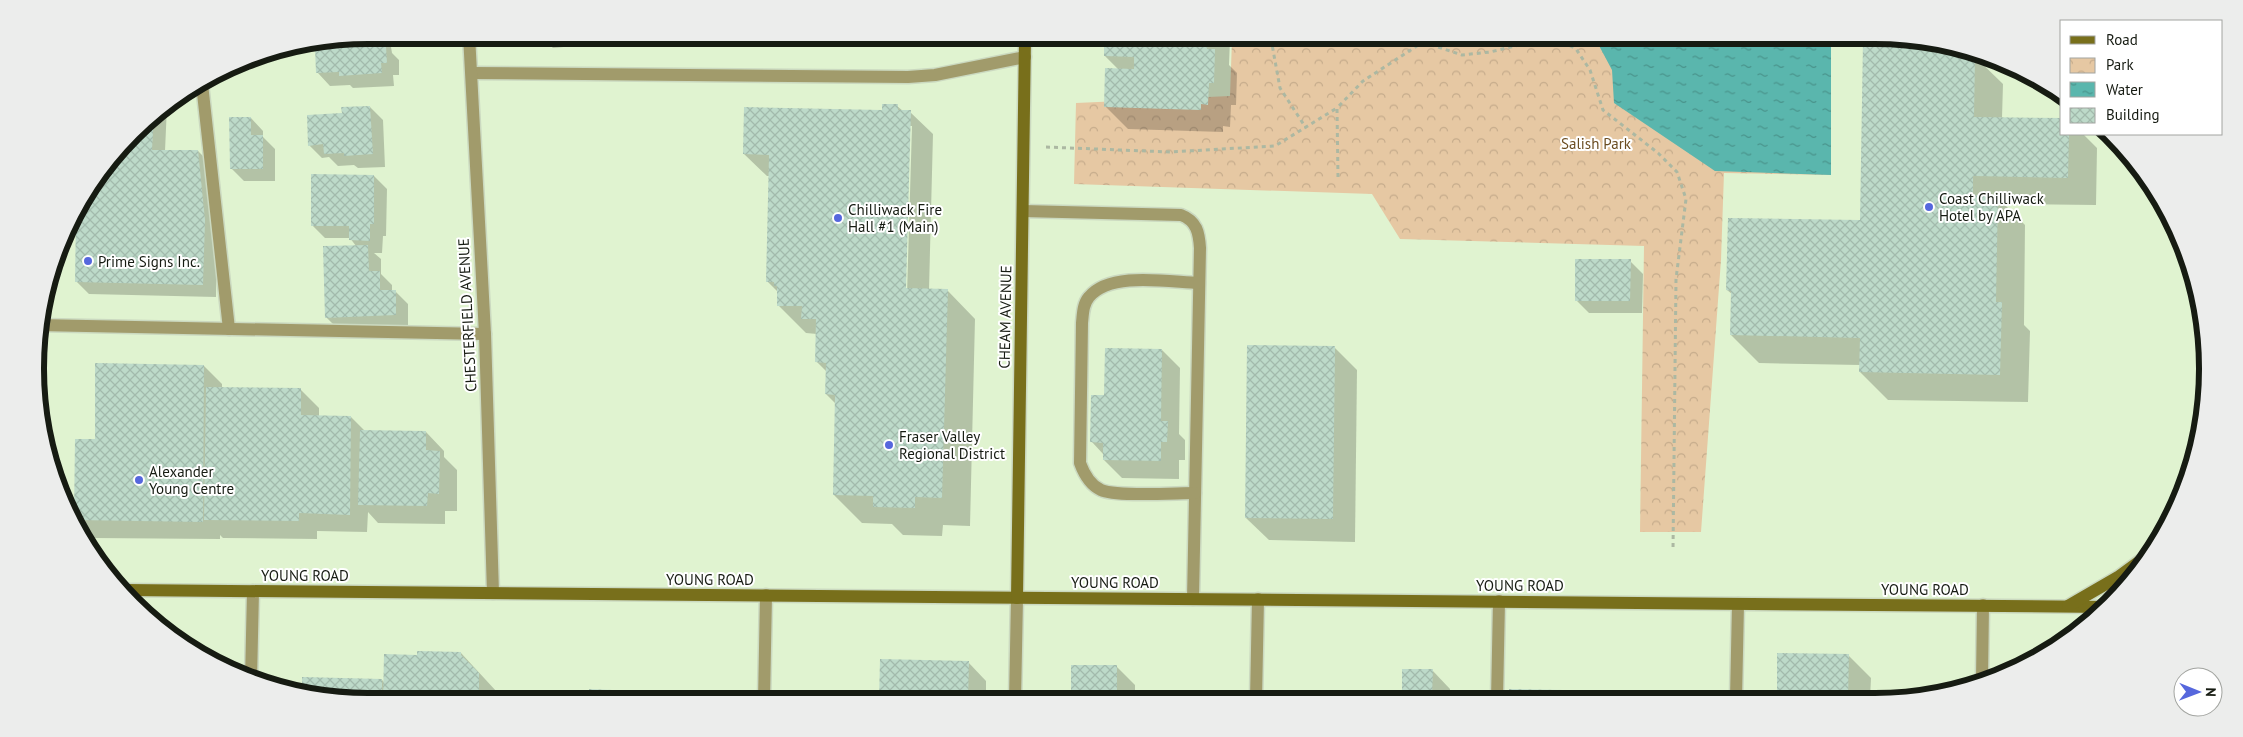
<svg xmlns="http://www.w3.org/2000/svg" width="2243" height="737" viewBox="0 0 2243 737" font-family="'PT Sans',sans-serif">
	<defs>
		<pattern id="park-crowns" width="20" height="18" patternUnits="userSpaceOnUse" patternTransform="scale(1.25)"><rect width="20" height="18" fill="#e6c8a3"/><path d="M2 6a3 3 0 1 1 6 0M12 15a3 3 0 1 1 6 0" fill="none" stroke="#c5ab8b"/></pattern>
		<pattern id="water-ripples" width="26" height="14" patternUnits="userSpaceOnUse" patternTransform="scale(1.25)"><rect width="26" height="14" fill="#5ab6ad"/><path d="M2 4q2-2 4 0t4 0M15 11q2-2 4 0t4 0" fill="none" stroke="#49938b"/></pattern>
		<pattern id="building-cross-hatch" width="8" height="8" patternUnits="userSpaceOnUse" patternTransform="scale(1.25)"><rect width="8" height="8" fill="#bddac9"/><path d="M0 0l8 8M0 8l8-8" fill="none" stroke="#a2baac"/></pattern>
	</defs>
	<rect width="100%" height="100%" fill="#eefde1"/>
	<polygon fill="#e0f3d0" points="369,35 1940,41 2002,61 2060,91 2062,134 2111,134 2152,183 2183,241 2202,304 2208,369 2202,434 2163,535 2110,605 2022,667 1918,699 369,702 303,696 241,677 183,646 104,571 69,516 46,455 36,391 38,325 70,221 104,165 148,118 241,60 304,41"/>
	<polygon fill="url(#park-crowns)" points="1232,39 1831,41 1831,175 1724,173 1721,260 1701,532 1640,532 1644,246 1400,239 1372,194 1074,184 1076,103 1230,96"/>
	<polygon fill="url(#water-ripples)" points="1596,40 1831,41 1831,175 1715,171 1614,103 1612,70"/>
	<g fill="#0003" fill-rule="evenodd">
		<polygon points="379,35 391,47 392,53 399,60 399,75 393,75 394,86 353,88 350,85 330,86 318,73 336,48 336,38"/>
		<polygon points="540,36 714,36 714,37 699,38 700,45 674,46 672,43 623,46 619,42 553,48"/>
		<polygon points="837,37 926,37 926,45 844,43"/>
		<polygon points="1106,38 1230,39 1229,65 1237,73 1236,105 1231,105 1230,127 1223,126 1223,132 1128,129 1105,106 1119,70 1105,56"/>
		<polygon points="1940,41 1968,50 2003,84 2002,118 2062,134 2083,134 2097,148 2096,205 2004,204 2025,225 2024,325 2030,331 2028,402 1888,400 1860,372 1860,365 1759,363 1731,335 1732,294 1727,290 1862,221"/>
		<polygon points="244,59 244,72 223,71 241,60"/>
		<polygon points="167,106 165,151 198,151 211,164 217,233 216,297 89,294 76,281 104,165 148,118"/>
		<path d="M897 106 903 111 910 112 933 134 929 290H947L975 319 970 526 943 525 942 536 903 535 892 524 862 523 834 495 836 404 826 394 827 372 817 362V334L806 333 778 305V292L767 281 770 176H767L744 154ZM909 126H912L907 294H905Z"/>
		<polygon points="370,107 383,120 385,167 358,168 354,165 338,166 329,157 322,158 309,145 343,114"/>
		<polygon points="251,118 263,131 263,137 275,149 275,181 244,181 231,168"/>
		<polygon points="374,176 387,189 386,236 383,236 382,253 374,253 381,259 381,274 392,285 392,291 395,291 408,304 408,328 339,330 326,317 356,246 350,238 325,238 312,225"/>
		<polygon points="1630,261 1643,274 1642,313 1589,313 1576,300"/>
		<polygon points="1334,347 1357,370 1355,542 1269,540 1246,518"/>
		<polygon points="1162,350 1180,368 1179,434 1185,440 1185,460 1179,460 1179,479 1122,478 1104,460 1104,455 1092,442 1105,397"/>
		<polygon points="204,366 222,384 222,388 301,390 319,408 319,417 351,417 365,431 426,432 444,451 444,457 457,470 457,511 445,511 445,524 378,523 368,512 367,532 317,531 317,539 223,538 220,535 220,539 93,538 75,520 96,440"/>
		<polygon points="461,653 497,692 497,699 511,699 514,702 368,702 303,695 303,678 382,680 385,683 418,656"/>
		<polygon points="1779,655 1848,655 1871,678 1870,699 1778,699"/>
		<polygon points="881,660 968,662 986,681 986,701 881,701"/>
		<polygon points="1117,667 1135,685 1135,701 1072,701"/>
		<polygon points="1404,670 1432,670 1450,689 1450,700 1403,700"/>
		<polygon points="1669,693 1675,700 1510,700"/>
		<polygon points="682,694 689,701 526,702"/>
	</g>
	<g fill="url(#building-cross-hatch)">
		<polygon points="379,35 380,47 386,46 387,63 381,63 382,73 339,76 339,72 316,73 315,48 335,47 335,38"/>
		<polygon points="1104,38 1207,38 1207,49 1215,49 1214,83 1209,83 1208,105 1201,104 1201,110 1104,107 1105,68 1134,69 1134,57 1104,56"/>
		<polygon points="1863,41 1940,41 1959,47 1959,55 1975,55 1974,117 2062,118 2062,134 2069,134 2068,178 1973,176 1973,195 1998,196 1996,302 2002,302 2000,375 1859,372 1860,338 1730,335 1731,291 1726,290 1728,218 1860,220"/>
		<polygon points="882,104 898,104 898,110 911,110 906,288 948,289 942,498 915,497 915,508 873,507 873,496 833,495 835,395 825,394 826,363 815,362 816,319 801,319 802,306 777,306 777,286 774,286 774,282 766,282 769,155 743,154 744,107 882,110"/>
		<polygon points="370,106 373,154 344,156 344,153 324,154 323,144 308,146 307,115 342,113 341,107"/>
		<polygon points="154,114 152,150 198,150 205,220 203,285 75,282 76,210 104,165"/>
		<polygon points="229,117 251,117 251,135 263,135 263,169 230,169"/>
		<polygon points="311,174 374,175 374,224 370,224 370,241 349,240 349,226 311,226"/>
		<polygon points="368,245 369,271 380,271 380,290 396,290 396,315 325,318 323,246"/>
		<polygon points="1575,259 1631,259 1630,301 1575,301"/>
		<polygon points="1247,345 1335,346 1333,519 1245,518"/>
		<polygon points="1105,348 1162,349 1161,421 1168,421 1167,442 1161,442 1161,461 1103,460 1103,443 1090,442 1091,395 1104,395"/>
		<polygon points="95,363 204,365 203,522 74,520 75,439 95,439"/>
		<polygon points="206,387 301,388 301,415 351,416 350,515 299,513 299,521 204,520"/>
		<polygon points="360,430 426,431 426,450 440,451 439,494 428,493 427,506 358,505"/>
		<polygon points="417,651 461,652 461,655 479,673 479,697 512,698 512,702 383,702 384,654 417,655"/>
		<polygon points="1777,653 1849,654 1848,699 1777,699"/>
		<polygon points="880,659 969,661 968,701 879,701"/>
		<rect x="1071" y="665" width="46" height="36"/>
		<polygon points="1402,669 1433,669 1432,696 1436,696 1440,700 1402,700"/>
		<polygon points="302,677 382,679 382,702 302,695"/>
		<polygon points="589,689 683,693 691,701 524,702 536,690 589,692"/>
		<polygon points="1509,689 1669,692 1669,700 1508,700"/>
	</g>
	<g fill="none" stroke-linecap="round" stroke-linejoin="round">
		<g stroke="#cbd9c0" stroke-width="15">
			<g id="lane">
				<polyline points="472,73 908,77 935,75 1025,57"/>
				<polyline points="202,84 229,329"/>
				<path d="M1023 211 1181 215C1197 221 1199 233 1200 248L1193 599"/>
				<polyline points="38,325 485,334"/>
				<path d="M1195 493C1175 493 1116 497 1101 490 1090 485 1084 474 1080 463L1082 323C1083 313 1083 304 1089 297 1110 271 1169 282 1199 283"/>
				<polyline points="1982,680 1983,605"/>
				<polyline points="1497,700 1499,601"/>
				<polyline points="1015,701 1017,598"/>
			</g>
		</g>
		<g stroke="#cbd9c0" stroke-width="15">
			<g id="street">
				<polyline points="469,35 485,334 493,593"/>
				<polyline points="251,680 253,591"/>
				<polyline points="1736,699 1738,604"/>
				<polyline points="1256,700 1258,599"/>
				<polyline points="764,701 766,595"/>
			</g>
		</g>
		<g stroke="#cbd9c0" stroke-width="15">
			<g id="secondary">
				<polyline points="124,590 2107,607"/>
				<polyline points="1017,598 1025,38"/>
				<polyline points="2068,606 2118,577 2148,555"/>
			</g>
		</g>
		<g stroke="#acb8a2" stroke-width="3" stroke-dasharray="4 4" stroke-linecap="butt">
			<polyline points="1271,39 1280,88 1306,128"/>
			<polyline points="1423,42 1462,55 1490,52 1536,41 1560,40 1576,49 1590,70 1603,110 1658,153 1677,172 1686,199 1676,279 1673,550"/>
			<polyline points="1046,147 1170,152 1275,146 1337,108"/>
			<polyline points="1338,177 1337,108 1363,81 1423,42"/>
		</g>
		<use href="#lane" stroke="#a19b6b" stroke-width="12"/>
		<use href="#street" stroke="#a19b6b" stroke-width="12"/>
		<use href="#secondary" stroke="#786f1b" stroke-width="12"/>
	</g>
	<g fill="#5667dd" stroke="#fff" stroke-width="2">
		<circle cx="1929" cy="207" r="5"/>
		<circle cx="838" cy="218" r="5"/>
		<circle cx="88" cy="261" r="5"/>
		<circle cx="889" cy="445" r="5"/>
		<circle cx="139" cy="480" r="5"/>
	</g>
	<g text-anchor="middle" dominant-baseline="central" stroke-width="4" stroke-linejoin="round" paint-order="stroke">
		<g font-size="15" fill="#6a4c21" stroke="#fff">
			<text x="1596" y="143">Salish Park</text>
		</g>
		<g font-size="15" fill="#161b12" stroke="#fff" text-anchor="start">
			<text x="1939" y="198">Coast Chilliwack<tspan x="1939" dy="17">Hotel by APA</tspan></text>
			<text x="848" y="209">Chilliwack Fire<tspan x="848" dy="17">Hall #1 (Main)</tspan></text>
			<text x="98" y="261">Prime Signs Inc.</text>
			<text x="899" y="436">Fraser Valley<tspan x="899" dy="17">Regional District</tspan></text>
			<text x="149" y="471">Alexander<tspan x="149" dy="17">Young Centre</tspan></text>
		</g>
		<g font-size="15" fill="#161b12" stroke="#fff">
			<text transform="translate(467 315) rotate(-93)">CHESTERFIELD AVENUE</text>
			<text transform="translate(1005 317) rotate(-89)">CHEAM AVENUE</text>
			<text x="305" y="575">YOUNG ROAD</text>
			<text x="710" y="579">YOUNG ROAD</text>
			<text x="1115" y="582">YOUNG ROAD</text>
			<text x="1520" y="585">YOUNG ROAD</text>
			<text x="1925" y="589">YOUNG ROAD</text>
		</g>
	</g>
	<path d="M0 0H2243V737H0ZM368 44H1875A324 324 0 0 1 2199 368V369A324 324 0 0 1 1875 693H368A324 324 0 0 1 44 369V368A324 324 0 0 1 368 44Z" fill="#ecedec" fill-rule="evenodd"/>
	<path fill="none" stroke="#161b12" stroke-width="6" d="M368 44H1875A324 324 0 0 1 2199 368V369A324 324 0 0 1 1875 693H368A324 324 0 0 1 44 369V368A324 324 0 0 1 368 44Z"/>
	<rect x="2060" y="20" width="162" height="115" fill="#ffffff" stroke="#a2a4a0"/>
	<rect x="2070" y="36" width="25" height="8" fill="#786f1b" stroke="#a2a4a0"/>
	<text x="2106" y="45" font-size="15" fill="#161b12">Road</text>
	<rect x="2070" y="58" width="25" height="15" fill="url(#park-crowns)" stroke="#a2a4a0"/>
	<text x="2106" y="70" font-size="15" fill="#161b12">Park</text>
	<rect x="2070" y="82" width="25" height="15" fill="url(#water-ripples)" stroke="#a2a4a0"/>
	<text x="2106" y="95" font-size="15" fill="#161b12">Water</text>
	<rect x="2070" y="108" width="25" height="15" fill="url(#building-cross-hatch)" stroke="#a2a4a0"/>
	<text x="2106" y="120" font-size="15" fill="#161b12">Building</text>
	<g transform="translate(2198 692) rotate(91)"><circle r="24" fill="#ffffff" stroke="#a2a4a0"/>
	<path d="M0-4L9 19L0 12L-9 19Z" fill="#5667dd"/>
	<text y="-8" font-size="14" font-weight="bold" text-anchor="middle" fill="#161b12">N</text>
	</g>
</svg>
